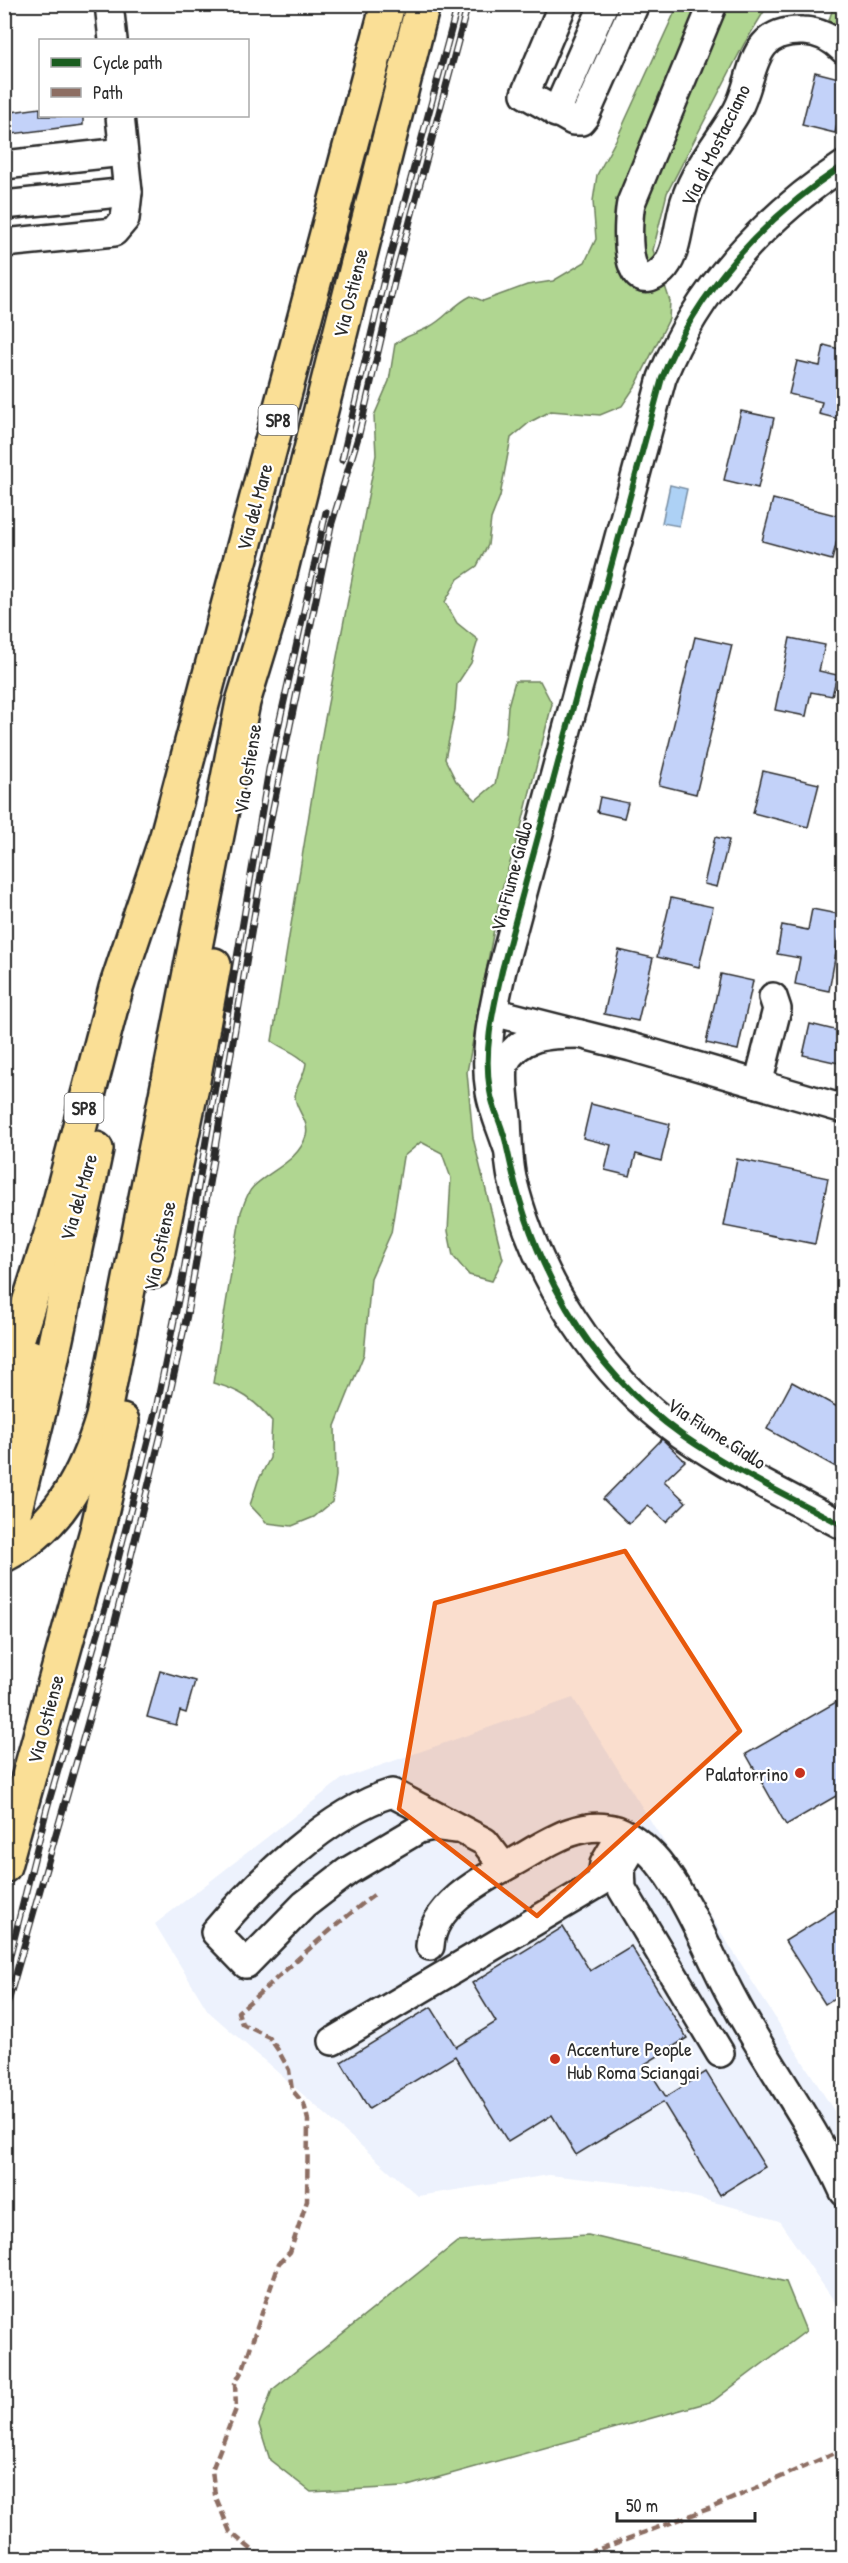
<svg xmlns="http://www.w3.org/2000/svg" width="848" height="2563" viewBox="0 0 848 2563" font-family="'Patrick Hand',sans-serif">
	<rect width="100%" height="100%" fill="#fff"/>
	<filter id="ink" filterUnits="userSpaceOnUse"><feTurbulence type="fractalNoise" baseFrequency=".0167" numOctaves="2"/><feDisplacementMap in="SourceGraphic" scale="12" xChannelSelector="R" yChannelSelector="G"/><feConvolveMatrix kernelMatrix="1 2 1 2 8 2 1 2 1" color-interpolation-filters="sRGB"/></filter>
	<g filter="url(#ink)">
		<polygon fill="#edf2fd" points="573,1698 843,2125 843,2314 779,2221 733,2207 650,2186 549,2175 418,2196 208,2011 155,1924 342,1779"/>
		<g fill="#b0d691" stroke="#6e805e" stroke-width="1.5">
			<path d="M678 5H768L744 44 667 193 653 250 670 301 669 319 636 385 622 406 600 415 551 411 530 422 511 438 500 496 491 519 488 545 477 566 458 579 445 602 457 623 478 640 471 663 457 684 455 710 445 759 456 781 476 800 495 784 506 734 508 706 515 681H540L552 704 521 827 501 892 467 1072 473 1138 503 1259 492 1281 469 1275 453 1256 448 1231 451 1178 442 1153 421 1142 403 1157 391 1233 371 1278 364 1354 335 1426 336 1476 332 1502 314 1517 292 1526 267 1523 250 1505 258 1481 270 1458 272 1421C255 1400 240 1390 213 1383L241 1212C244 1204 247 1193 253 1187 270 1170 298 1162 306 1136 310 1121 296 1111 295 1097 295 1086 305 1076 306 1063 296 1052 284 1050 272 1041L323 729 376 455 374 416 389 381 395 344C406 335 417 334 429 327 445 319 454 304 471 296L483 301 527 285 553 281 585 262 596 239 593 201 597 175 618 136Z"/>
			<polygon points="834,5 843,5 843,33 829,20"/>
			<polygon points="588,2235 786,2282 806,2331 713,2401 404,2487 311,2492 270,2460 259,2425 272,2390 457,2242"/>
		</g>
		<polygon fill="#add1f5" stroke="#798fa4" stroke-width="1.5" points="670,485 687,489 679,526 662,523"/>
		<g fill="#c3d2f9" stroke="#2b2b2b" stroke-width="1.5">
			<polygon points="815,72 843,79 843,99 835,133 802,125"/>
			<polygon points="40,108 40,116 83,116 83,125 4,135 4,113"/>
			<polygon points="824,345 843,350 843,420 819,414 822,402 789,394 797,361 820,366"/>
			<polygon points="741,411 774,418 758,488 724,480"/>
			<polygon points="773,499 843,517 832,560 762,541"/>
			<polygon points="695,637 732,645 696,794 659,785"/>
			<polygon points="790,638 825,645 819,671 837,675 832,696 811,692 806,716 775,710"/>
			<polygon points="763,771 819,784 808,827 753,813"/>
			<polygon points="600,797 628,803 624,818 597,812"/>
			<polygon points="715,837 729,840 717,887 704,884"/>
			<polygon points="671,898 713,907 699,967 657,957"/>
			<polygon points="812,909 843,915 829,991 795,984 800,958 777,954 782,925 808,930"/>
			<polygon points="619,950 653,958 638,1021 604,1014"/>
			<polygon points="721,974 753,981 738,1050 706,1043"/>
			<polygon points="810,1024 843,1032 843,1064 803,1055"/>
			<polygon points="591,1104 670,1124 661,1161 636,1154 630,1176 605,1170 611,1145 583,1138"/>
			<polygon points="737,1159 828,1178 815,1244 724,1226"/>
			<polygon points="792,1382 843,1410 843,1471 767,1429"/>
			<polygon points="662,1439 685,1461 664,1481 686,1502 666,1522 648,1505 629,1524 603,1499"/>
			<polygon points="160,1671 195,1681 186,1713 180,1711 176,1725 147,1717"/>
			<polygon points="843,1698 843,1792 786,1825 746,1754"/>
			<polygon points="843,1905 843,1992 825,2004 785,1941"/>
			<polygon points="563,1927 590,1971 631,1946 687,2038 645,2064 666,2097 706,2072 765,2167 720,2195 663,2102 576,2155 552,2115 508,2142 455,2056 369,2109 341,2062 431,2007 456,2047 496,2022 472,1983"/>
		</g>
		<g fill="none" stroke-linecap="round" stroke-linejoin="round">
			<g stroke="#2b2b2b" stroke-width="32">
				<g id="minor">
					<polyline points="109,4 113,40"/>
					<polyline points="563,4 525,94 573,121 581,121 585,116 635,4"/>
					<path d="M713 4 631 203C628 217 623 285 650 278 655 276 661 272 665 267 679 249 678 219 686 198 697 166 721 139 737 111 756 76 748 29 803 31 818 31 833 39 844 50"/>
					<polyline points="556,113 604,4"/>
					<polyline points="4,165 123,152"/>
					<polyline points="4,205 128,192 120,116"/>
					<polyline points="4,243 114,232 125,219 128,192"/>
					<polyline points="493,1012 631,1047 844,1109"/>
					<path d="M580 1034C551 1034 518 1034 504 1065 502 1083 505 1100 507 1119 508 1139 508 1158 512 1178 536 1278 597 1374 681 1434 732 1470 789 1497 844 1526"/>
					<polyline points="758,1084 777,1009 773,997"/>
					<path d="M507 1146C501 1128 493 1110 490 1092 483 1051 493 1010 502 970L662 378C697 290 765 217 844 165"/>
					<path d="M457 1829 433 1826 419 1829 348 1871 304 1905 246 1964 215 1932C257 1882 329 1812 392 1793L485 1842 504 1867"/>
					<polyline points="636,1842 621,1867 622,1889 720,2053"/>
					<path d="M430 1946C432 1906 479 1881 512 1863 543 1846 579 1818 617 1830 633 1836 652 1853 662 1867 692 1907 709 1955 733 1999 767 2064 814 2125 844 2192"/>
					<polyline points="333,2041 601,1882 604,1864 622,1833"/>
				</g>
			</g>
			<g stroke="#2b2b2b" stroke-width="38">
				<g id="major">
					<polyline points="154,1271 192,1086 214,965"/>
					<polyline points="4,1381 54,1225 116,988 167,836 388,4"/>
					<polyline points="4,1451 31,1357"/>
					<polyline points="4,1554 50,1367 96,1149"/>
					<path d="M4 1555C60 1526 86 1474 103 1417L243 702 269 617 423 4"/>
					<polyline points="4,1866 98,1527 122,1421"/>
				</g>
			</g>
			<use href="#minor" stroke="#fff" stroke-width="27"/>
			<use href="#major" stroke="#fadf96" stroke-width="33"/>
			<g stroke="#2b2b2b" stroke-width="7">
				<g id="rail">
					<polyline points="342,460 385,275 458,4"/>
					<polyline points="4,1979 47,1808 109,1595 156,1409 183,1276 269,769 326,512"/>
					<polyline points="4,2016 105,1662 161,1434 187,1315 268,833 331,526 359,434 398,266 468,4"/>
				</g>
			</g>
			<use href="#rail" stroke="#fff" stroke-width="4.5" stroke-dasharray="14" stroke-linecap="butt"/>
			<g stroke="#8d6e63" stroke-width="4.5" stroke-dasharray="9 4.5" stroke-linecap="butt">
				<path d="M262 2558 230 2532 215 2495 212 2470 236 2409 235 2383 243 2369 279 2263 290 2252 307 2201 308 2120 304 2104 292 2090 289 2070 278 2050 269 2037 242 2024 238 2012C284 1973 326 1931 374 1895"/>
				<polyline points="575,2558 711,2508 844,2449"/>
			</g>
			<g stroke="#fff" stroke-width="10">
				<path id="cycleway" d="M844 165C765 217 697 290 662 378L502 970C493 1010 483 1051 490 1091 493 1111 504 1128 507 1148 530 1262 585 1366 682 1435 732 1470 790 1497 844 1526"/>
			</g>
			<use href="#cycleway" stroke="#1b5e20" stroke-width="6"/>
		</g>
	</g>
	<path fill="#e8590c" fill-opacity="0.2" stroke="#e8590c" stroke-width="4.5" stroke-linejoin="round" d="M625 1551 740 1731 537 1916 399 1809 435 1603Z"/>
	<g fill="#c8321e" stroke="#fff" stroke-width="2">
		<circle cx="800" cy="1773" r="6"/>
		<circle cx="555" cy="2059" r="6"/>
	</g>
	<g text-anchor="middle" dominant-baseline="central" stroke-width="4.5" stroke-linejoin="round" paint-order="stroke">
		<g fill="#fff" stroke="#6b6b6b" stroke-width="1.5">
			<rect x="258.5" y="405" width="39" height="30" rx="4.5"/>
			<rect x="64.5" y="1093" width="39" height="30" rx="4.5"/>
		</g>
		<g font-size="18" font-weight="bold" fill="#2b2b2b">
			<text x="278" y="420">SP8</text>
			<text x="84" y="1108">SP8</text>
		</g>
		<g font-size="20" fill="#2b2b2b" stroke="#fff">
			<text transform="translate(715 145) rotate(-64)">Via di Mostacciano</text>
			<text transform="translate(350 293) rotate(-76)">Via Ostiense</text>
			<text transform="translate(254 507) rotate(-75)">Via del Mare</text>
			<text transform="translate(247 769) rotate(-81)">Via Ostiense</text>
			<text transform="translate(511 876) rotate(-75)">Via Fiume Giallo</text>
			<text transform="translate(78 1197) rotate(-74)">Via del Mare</text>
			<text transform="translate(159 1246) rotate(-78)">Via Ostiense</text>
			<text transform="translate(717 1433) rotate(33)">Via Fiume Giallo</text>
			<text transform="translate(45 1719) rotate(-75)">Via Ostiense</text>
		</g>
		<g font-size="20" fill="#2b2b2b" stroke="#fff" text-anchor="end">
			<text x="788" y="1773">Palatorrino</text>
			<text x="567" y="2048" text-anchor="start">Accenture People<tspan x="567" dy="23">Hub Roma Sciangai</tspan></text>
		</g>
	</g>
	<rect width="848" height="2563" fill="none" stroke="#fff" stroke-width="24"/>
	<rect x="12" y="12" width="824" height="2539" fill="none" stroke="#2b2b2b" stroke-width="2" filter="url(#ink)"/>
	<rect x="39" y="39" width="210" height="78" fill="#ffffff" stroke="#aaaaaa" stroke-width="1.5"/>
	<rect x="51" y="58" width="30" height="9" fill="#1b5e20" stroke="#aaaaaa" stroke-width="1.5"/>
	<text x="93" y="69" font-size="18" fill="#2b2b2b">Cycle path</text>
	<rect x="51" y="88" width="30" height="9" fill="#8d6e63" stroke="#aaaaaa" stroke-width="1.5"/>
	<text x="93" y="99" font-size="18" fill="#2b2b2b">Path</text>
	<path d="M617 2512v9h138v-9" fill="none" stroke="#2b2b2b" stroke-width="3"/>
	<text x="626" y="2512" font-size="18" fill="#2b2b2b" stroke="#ffffff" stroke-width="4.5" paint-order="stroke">50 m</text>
</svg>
